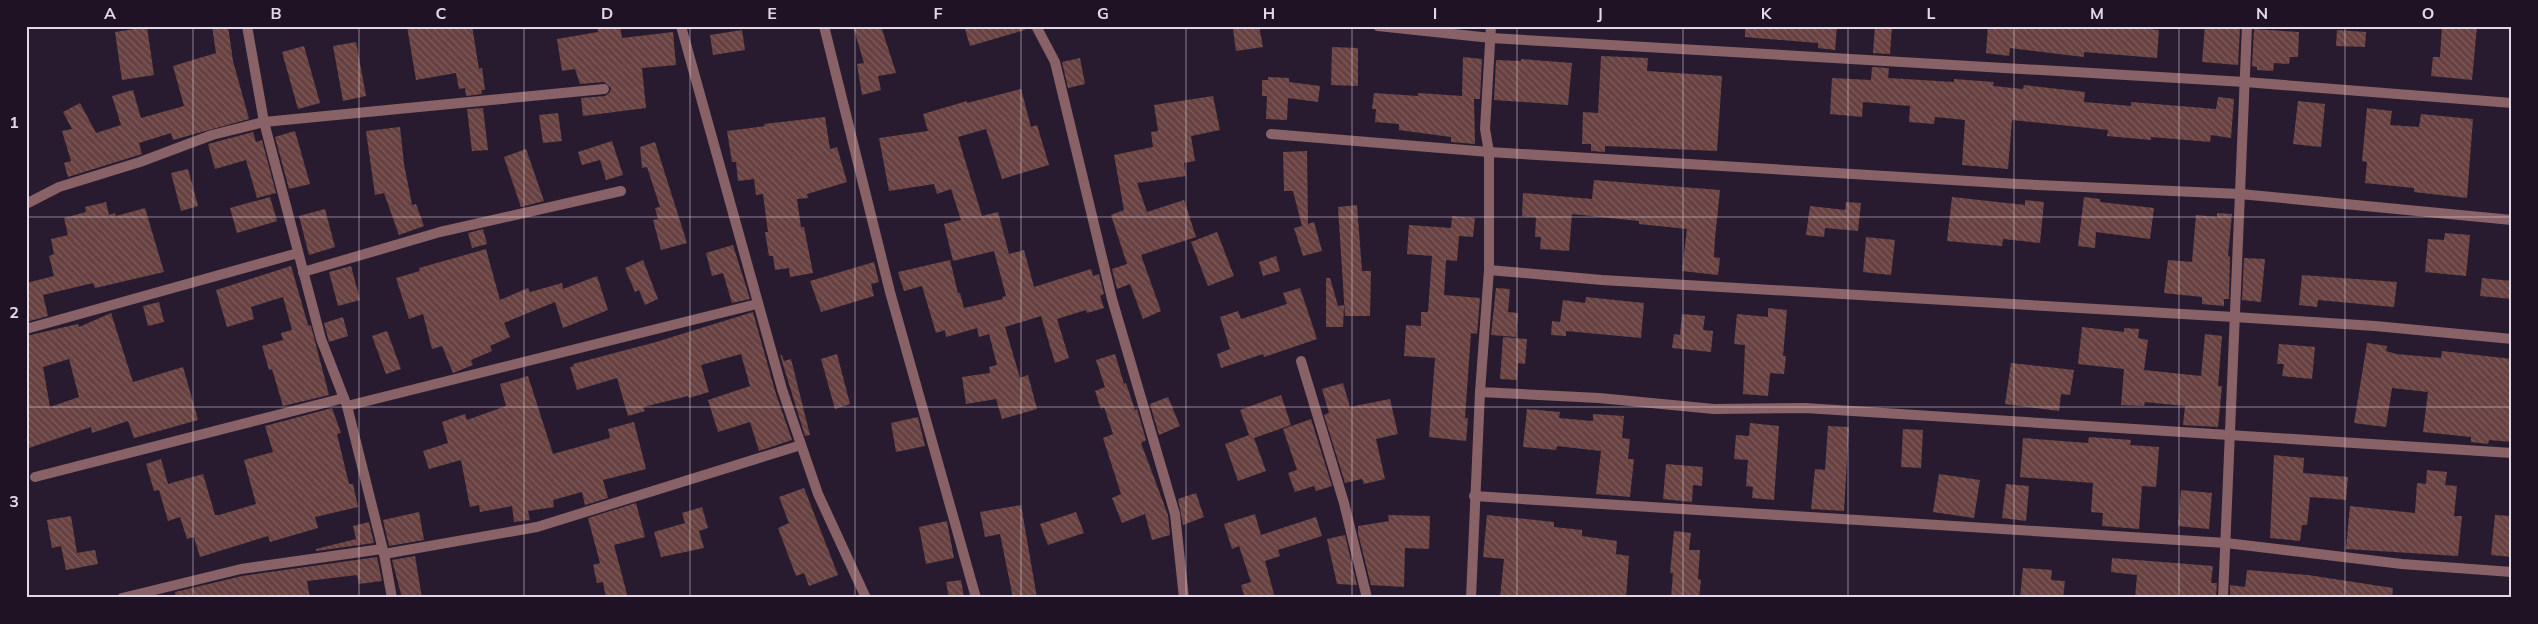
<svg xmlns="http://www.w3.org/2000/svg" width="2538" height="624" viewBox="0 0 2538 624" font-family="Mulish,sans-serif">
	<defs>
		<pattern id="building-back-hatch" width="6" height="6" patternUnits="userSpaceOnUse" patternTransform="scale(1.25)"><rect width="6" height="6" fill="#684141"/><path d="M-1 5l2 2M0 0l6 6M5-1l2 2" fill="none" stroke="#7d5c5c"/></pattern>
	</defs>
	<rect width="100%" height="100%" fill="#291b2f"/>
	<g fill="url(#building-back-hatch)" fill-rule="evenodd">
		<polygon points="212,26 228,26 233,61 249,119 173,140 171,133 139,143 142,154 68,177 64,163 71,161 62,131 72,129 63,112 80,103 96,133 121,125 112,96 133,90 141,118 184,106 173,66 216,53"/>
		<polygon points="407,26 472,26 479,69 482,68 485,90 481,90 482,94 466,96 465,88 459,89 456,73 416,80"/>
		<polygon points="597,26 620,26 622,38 673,32 676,65 642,68 646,108 583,116 581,98 605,96 610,92 611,88 604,82 580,84 575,69 562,71 557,39 598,32"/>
		<polygon points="853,26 881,26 896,73 878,76 881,90 862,95 857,64 864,63"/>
		<polygon points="964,26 1024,26 1025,30 970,46"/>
		<polygon points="1251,26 1259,26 1263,47 1236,51 1233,29"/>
		<polygon points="1745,26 1837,26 1835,50 1818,48 1818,43 1745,37"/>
		<polygon points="1875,26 1892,26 1890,54 1873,53"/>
		<polygon points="1988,26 2122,26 2159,30 2157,58 2084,52 2084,57 2010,48 2009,56 1986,53"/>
		<polygon points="2205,26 2240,29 2238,65 2202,62"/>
		<polygon points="2442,26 2477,26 2472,80 2431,76 2433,57 2440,57"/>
		<polygon points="147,27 154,75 122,80 115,32"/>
		<polygon points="2254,29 2299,32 2298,57 2290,57 2289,64 2274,63 2273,71 2257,70 2257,67 2252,66"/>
		<polygon points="742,30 745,50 713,55 710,35"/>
		<polygon points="2337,30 2366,32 2365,47 2336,46"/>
		<polygon points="356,42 366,96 343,101 333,46"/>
		<polygon points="304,46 320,103 298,109 282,52"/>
		<polygon points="1332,47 1358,48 1358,86 1331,85"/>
		<polygon points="1601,56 1648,58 1647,71 1722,76 1717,151 1605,146 1605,152 1591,151 1591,144 1582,144 1583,112 1598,113"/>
		<polygon points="1463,57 1482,59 1480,99 1474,99 1475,144 1451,142 1451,137 1399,130 1399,124 1375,122 1376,109 1372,109 1374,93 1418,96 1418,93 1462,96"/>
		<polygon points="1080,58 1085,84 1068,88 1062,62"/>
		<polygon points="1521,59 1572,63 1568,105 1494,100 1496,60 1521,61"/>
		<polygon points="1872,67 1889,68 1888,78 1954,82 1954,79 1994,82 1993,86 2023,89 2024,85 2085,92 2084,102 2131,106 2131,102 2216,109 2218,97 2234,99 2231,138 2211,135 2210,142 2151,137 2151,140 2107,136 2108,130 2012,120 2008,169 1962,165 1965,120 1935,117 1934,124 1909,122 1910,106 1863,102 1862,117 1830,114 1832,78 1871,80"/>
		<polygon points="1268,77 1289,78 1289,82 1320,86 1318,102 1288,98 1287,120 1266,119 1267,96 1262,96 1262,80 1268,80"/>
		<polygon points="1021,89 1031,127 1037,125 1049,165 1002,179 986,129 958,137 982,216 998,212 1009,254 1024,250 1034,287 1091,269 1093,276 1099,274 1104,294 1100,296 1104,308 1087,313 1086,310 1057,319 1069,358 1055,363 1041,316 1005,327 1020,378 1028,375 1037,409 1002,419 996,399 966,404 962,377 990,373 989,367 997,365 989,334 979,337 977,328 946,337 945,330 936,333 922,286 904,291 898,272 950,260 958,293 960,293 964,308 1003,299 1002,297 1006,296 994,251 953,261 944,224 961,220 951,189 937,194 934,184 889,191 879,138 928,131 923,114 967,101 967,103"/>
		<polygon points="1213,96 1220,130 1191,136 1195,161 1184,163 1186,176 1137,183 1147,212 1184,200 1196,237 1141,255 1161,311 1143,319 1130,284 1117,289 1112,269 1127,264 1111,215 1124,210 1114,155 1153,147 1151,132 1158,131 1154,105"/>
		<polygon points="2298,101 2325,104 2321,147 2293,144"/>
		<polygon points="483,108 488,150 472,151 467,109"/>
		<polygon points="2367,108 2392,111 2390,125 2419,127 2421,114 2473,119 2467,198 2414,192 2414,188 2365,183 2367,162 2362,161"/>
		<polygon points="558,113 562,141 543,143 539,115"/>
		<polygon points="825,117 830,149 837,147 847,182 807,194 808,198 797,199 801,227 804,227 813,273 790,277 789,268 775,270 773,256 769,256 765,232 768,232 763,194 756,195 754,179 738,181 736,162 732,162 727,131 765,126 764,124"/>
		<polygon points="400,127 404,164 412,205 416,204 424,226 399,235 384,193 375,195 366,131"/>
		<polygon points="295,131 310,184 289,189 275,137"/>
		<polygon points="253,132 256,142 262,140 276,193 257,198 246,160 215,169 208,144"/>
		<polygon points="612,141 623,175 606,180 600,160 582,165 578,152"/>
		<polygon points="655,142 687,243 661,250 653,220 658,219 655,208 660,207 647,167 642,168 640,147"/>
		<polygon points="526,149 544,201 521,207 504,157"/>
		<polygon points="1307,151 1308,224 1314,222 1322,251 1303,256 1294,228 1302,226 1293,191 1284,191 1283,152"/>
		<polygon points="188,169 198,206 181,211 171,173"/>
		<polygon points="1594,180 1720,190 1715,238 1714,257 1720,258 1718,275 1682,271 1687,229 1639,224 1639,221 1572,214 1569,251 1540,249 1541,237 1535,237 1536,217 1522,216 1523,193 1592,199"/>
		<polygon points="270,197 277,221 237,233 230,208"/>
		<polygon points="1952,197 2025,205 2025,200 2044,202 2040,243 2003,239 2002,246 1947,241"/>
		<polygon points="2084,197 2100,199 2100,202 2154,208 2150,239 2096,232 2095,248 2078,246"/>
		<polygon points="106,202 109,215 115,213 116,216 145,208 164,272 95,288 93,283 43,295 48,316 26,322 26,283 54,276 49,256 54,254 51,239 68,235 64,218 86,212 85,207"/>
		<polygon points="1846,202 1861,203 1858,231 1825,228 1824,237 1806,235 1810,206 1845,210"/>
		<polygon points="1357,205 1362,271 1371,271 1370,316 1345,316 1338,207"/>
		<polygon points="325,209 335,247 309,255 299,216"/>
		<polygon points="2217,213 2232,214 2228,256 2230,257 2229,299 2224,299 2224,306 2202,304 2202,297 2164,293 2168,260 2192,262 2196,215 2217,217"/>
		<polygon points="1452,216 1475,218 1473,237 1459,236 1457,261 1446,260 1444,295 1480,298 1477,334 1471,333 1465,418 1468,418 1466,441 1429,437 1435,358 1404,356 1406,325 1421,326 1421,312 1428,312 1432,256 1407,254 1409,225 1451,228"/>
		<polygon points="483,229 487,244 472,248 468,233"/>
		<polygon points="1217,232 1234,276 1208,286 1191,242"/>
		<polygon points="2445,233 2470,235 2466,276 2425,272 2428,239 2444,240"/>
		<polygon points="1866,237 1895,240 1891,275 1863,272"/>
		<polygon points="733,245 750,299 732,303 723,273 712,276 706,253"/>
		<polygon points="486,249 500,300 528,288 530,292 562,283 563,289 597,276 608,310 563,328 555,302 504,323 510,337 490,346 492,351 471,360 473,365 453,373 442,346 432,349 423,314 409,319 396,278 420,271 419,268"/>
		<polygon points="1276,256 1280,271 1263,276 1259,262"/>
		<polygon points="2244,258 2265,259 2261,302 2242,300"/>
		<polygon points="643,260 658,299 645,305 639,290 635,292 625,268"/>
		<polygon points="874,262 879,282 871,284 874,296 821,312 810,281"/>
		<polygon points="291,266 308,325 311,326 329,395 283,406 272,369 269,370 262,346 283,340 281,333 292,330 283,297 251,307 254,319 227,327 216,290"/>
		<polygon points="351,266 360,300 338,306 329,272"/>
		<polygon points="2302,275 2397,282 2394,307 2318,300 2317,307 2299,305"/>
		<polygon points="1326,278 1330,278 1338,306 1344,305 1343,327 1326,327"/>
		<polygon points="2482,278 2512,281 2512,299 2480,296"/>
		<polygon points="1300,288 1317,339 1264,357 1263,354 1221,368 1217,354 1230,349 1220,317 1238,311 1241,319 1287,304 1283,293"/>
		<polygon points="1496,288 1510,289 1508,312 1518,313 1516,337 1491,335"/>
		<polygon points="1586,297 1644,303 1641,338 1566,331 1566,336 1551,335 1552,321 1560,322 1563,300 1585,303"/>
		<polygon points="159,302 164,322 148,326 143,306"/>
		<polygon points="1768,308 1787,310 1783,356 1786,356 1784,374 1770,373 1768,396 1743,394 1745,345 1734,344 1737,314 1768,317"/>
		<polygon points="753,312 775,391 792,440 759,451 750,422 718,432 708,400 750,386 741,354 701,365 709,392 689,398 688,396 643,407 645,411 628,416 617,378 577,390 570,367 574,366 573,364 656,342"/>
		<path d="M111 313 133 382 183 367 198 420 134 438 128 421 92 433 91 427 26 449V336L78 324 79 327ZM69 359 79 397 50 407 43 367Z"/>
		<polygon points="1682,314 1705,316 1703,330 1713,331 1711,352 1672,348 1674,334 1680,335"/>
		<polygon points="343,317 348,336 329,342 324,323"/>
		<polygon points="2082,327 2124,332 2124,328 2139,329 2138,338 2148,340 2144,370 2201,376 2205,334 2222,336 2218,386 2222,386 2218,427 2183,425 2185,406 2145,402 2144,406 2121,405 2124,369 2078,364"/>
		<polygon points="387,331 401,369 386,374 372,336"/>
		<polygon points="1503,337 1527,339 1525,364 1518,363 1517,380 1500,379"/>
		<polygon points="2367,343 2387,346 2386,351 2396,354 2441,358 2442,351 2512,359 2512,442 2489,440 2488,444 2471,442 2471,437 2423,432 2428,392 2392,388 2386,427 2354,423"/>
		<polygon points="2279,344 2315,347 2312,379 2282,376 2284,364 2277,364"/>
		<polygon points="837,354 850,404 835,409 821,359"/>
		<polygon points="1115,354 1124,384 1126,383 1135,410 1137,409 1146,440 1141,443 1168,515 1170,535 1152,540 1145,514 1122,523 1112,498 1121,494 1103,438 1113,434 1104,407 1101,409 1095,391 1105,387 1096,360"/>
		<polygon points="780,355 782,355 784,361 791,359 810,435 805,436"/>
		<polygon points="2011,363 2074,370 2070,395 2061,394 2059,411 2005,404"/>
		<polygon points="528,376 553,454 610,438 608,429 634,422 646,469 603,480 608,498 585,505 582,492 553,500 554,507 528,511 530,520 514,522 512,506 480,512 479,505 470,507 461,460 429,469 423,451 448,443 442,422 465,414 467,420 506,406 500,384"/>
		<polygon points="1343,383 1350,407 1390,399 1398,434 1376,439 1385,479 1364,484 1362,479 1345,483 1324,415 1329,413 1322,389"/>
		<polygon points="1281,395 1291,425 1254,438 1266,471 1238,481 1225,444 1249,435 1240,410"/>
		<polygon points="1168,397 1180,426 1159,435 1150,404"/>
		<polygon points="332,408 341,433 337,434 349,484 353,484 358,507 315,517 318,528 270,542 268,536 200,557 194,537 187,539 180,517 168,521 159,490 154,491 146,464 161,459 168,484 203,474 215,515 219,515 256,504 244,460 273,452 265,426"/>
		<polygon points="1527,409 1560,412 1559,418 1593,421 1593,414 1624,416 1622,438 1630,439 1628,459 1634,459 1630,497 1596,494 1601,451 1557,446 1556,450 1523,447"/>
		<polygon points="918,417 925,446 896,452 891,423"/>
		<polygon points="1311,419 1332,486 1316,491 1314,486 1295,492 1288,473 1297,470 1283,429"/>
		<polygon points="1750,423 1779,426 1774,500 1752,498 1753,487 1746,486 1748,460 1734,459 1736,435 1749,436"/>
		<polygon points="1828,426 1849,427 1844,511 1811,509 1815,469 1825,470"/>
		<polygon points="1903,429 1923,430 1921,468 1901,467"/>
		<polygon points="2089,437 2131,440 2130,445 2159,447 2156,487 2142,486 2139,529 2102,526 2103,513 2091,512 2093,483 2020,477 2023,438 2088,443"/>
		<polygon points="2274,455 2304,458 2303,473 2348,477 2346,500 2310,497 2307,525 2302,525 2300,541 2270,538"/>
		<polygon points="1666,464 1703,467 1702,486 1693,485 1692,502 1663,499"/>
		<polygon points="2427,470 2447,472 2445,485 2457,486 2454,516 2462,516 2458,556 2346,549 2350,506 2415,513 2417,483 2426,484"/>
		<polygon points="1939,474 1980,480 1974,518 1933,512"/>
		<polygon points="2006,484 2029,486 2026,521 2002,518"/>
		<polygon points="804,488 838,575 809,586 804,573 796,576 778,528 789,523 779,497"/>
		<polygon points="2181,490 2212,493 2209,529 2178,526"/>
		<polygon points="1196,493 1204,517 1183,525 1178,499"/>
		<polygon points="636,503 645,537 614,545 628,598 606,598 603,582 597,583 593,565 600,563 588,518"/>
		<polygon points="1021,505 1037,598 1013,598 1000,534 985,537 980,512"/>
		<polygon points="702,507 708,528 699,531 704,548 661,557 654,532 685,523 682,513"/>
		<polygon points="419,512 424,540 389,546 383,520"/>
		<polygon points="1076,512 1084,533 1048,545 1040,524"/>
		<polygon points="1255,514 1261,535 1316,517 1322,536 1278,550 1280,556 1265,561 1275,598 1245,598 1241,585 1251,582 1239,546 1232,549 1224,524"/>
		<polygon points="1388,515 1430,516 1429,549 1405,548 1404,587 1371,585 1358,533 1358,526 1389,521"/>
		<polygon points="1487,515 1554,522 1554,527 1582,530 1582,536 1617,541 1616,554 1629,556 1626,598 1588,595 1588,598 1500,598 1504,559 1483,557"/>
		<polygon points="2495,515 2512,516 2512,557 2491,555"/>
		<polygon points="71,516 77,553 95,550 98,564 66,570 61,546 52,548 47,520"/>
		<polygon points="947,521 954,558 926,564 919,527"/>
		<polygon points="369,522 374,543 316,551 316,549 356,539 353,526"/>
		<polygon points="1674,531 1691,533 1689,550 1700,550 1698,579 1701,580 1699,598 1671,598 1673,573 1670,573"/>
		<polygon points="1345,535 1357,585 1337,584 1327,539"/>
		<polygon points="415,556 422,598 402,598 392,560"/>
		<polygon points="377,557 382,581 359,584 357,575 307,581 310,598 176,598 175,592 242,576"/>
		<polygon points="2112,558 2213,566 2211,583 2217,583 2216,598 2135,598 2137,575 2111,572"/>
		<polygon points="2023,568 2052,570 2051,580 2065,581 2063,598 2020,598"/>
		<polygon points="2247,570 2308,575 2393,588 2392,598 2230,598 2230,585 2245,587"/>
		<polygon points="961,580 964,598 949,598 946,582"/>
	</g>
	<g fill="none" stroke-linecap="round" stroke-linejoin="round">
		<g stroke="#896267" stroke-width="10">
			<polyline points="247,26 264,122 321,339 347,406 384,554 392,598"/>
			<polyline points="681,26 782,389 818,494 866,598"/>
			<polyline points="824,26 890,292 976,598"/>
			<polyline points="1036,26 1055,62 1112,299 1175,514 1184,598"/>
			<polyline points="1378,26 1491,38 2245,82 2512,103"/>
			<polyline points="1491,26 1485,129 1489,152 1489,270 1480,392 1599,398 1714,409 1805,408 2512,453"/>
			<polyline points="1271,134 1489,152 2018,184 2240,194 2512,220"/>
			<polyline points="26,204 59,187 140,162 212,135 264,122 604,89"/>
			<polyline points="1489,270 1602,280 2234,317 2375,326 2512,339"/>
			<polyline points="303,272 440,232 621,191"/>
			<polyline points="26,329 298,253"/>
			<polyline points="1301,361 1344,503 1367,598"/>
			<polyline points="347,406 757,304"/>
			<polyline points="35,477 344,398"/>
			<polyline points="1474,496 2226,543 2402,564 2512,572"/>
			<polyline points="384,554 537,527 801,445"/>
			<polyline points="122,598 241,569 382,549"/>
			<polyline points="1471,598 1480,392"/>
			<polyline points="2223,598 2247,26"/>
		</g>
	</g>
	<path fill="none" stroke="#e2d9e7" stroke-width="1" stroke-opacity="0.55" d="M193 26V598M359 26V598M524 26V598M690 26V598M855 26V598M1021 26V598M1186 26V598M1352 26V598M1517 26V598M1683 26V598M1848 26V598M2014 26V598M2179 26V598M2345 26V598M26 217H2512M26 407H2512"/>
	<rect width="2538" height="624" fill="none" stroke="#1f1225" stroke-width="55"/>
	<rect x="28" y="28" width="2482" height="568" fill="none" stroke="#e2d9e7" stroke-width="2"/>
	<g font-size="16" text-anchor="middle" font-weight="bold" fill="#e2d9e7">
		<text x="110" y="19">A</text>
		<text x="276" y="19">B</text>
		<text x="441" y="19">C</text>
		<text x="607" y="19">D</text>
		<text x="772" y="19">E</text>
		<text x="938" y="19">F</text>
		<text x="1103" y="19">G</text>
		<text x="1269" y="19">H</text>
		<text x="1435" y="19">I</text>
		<text x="1600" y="19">J</text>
		<text x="1766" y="19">K</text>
		<text x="1931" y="19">L</text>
		<text x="2097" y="19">M</text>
		<text x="2262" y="19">N</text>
		<text x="2428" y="19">O</text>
		<text x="14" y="128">1</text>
		<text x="14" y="318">2</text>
		<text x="14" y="507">3</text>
	</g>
</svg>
